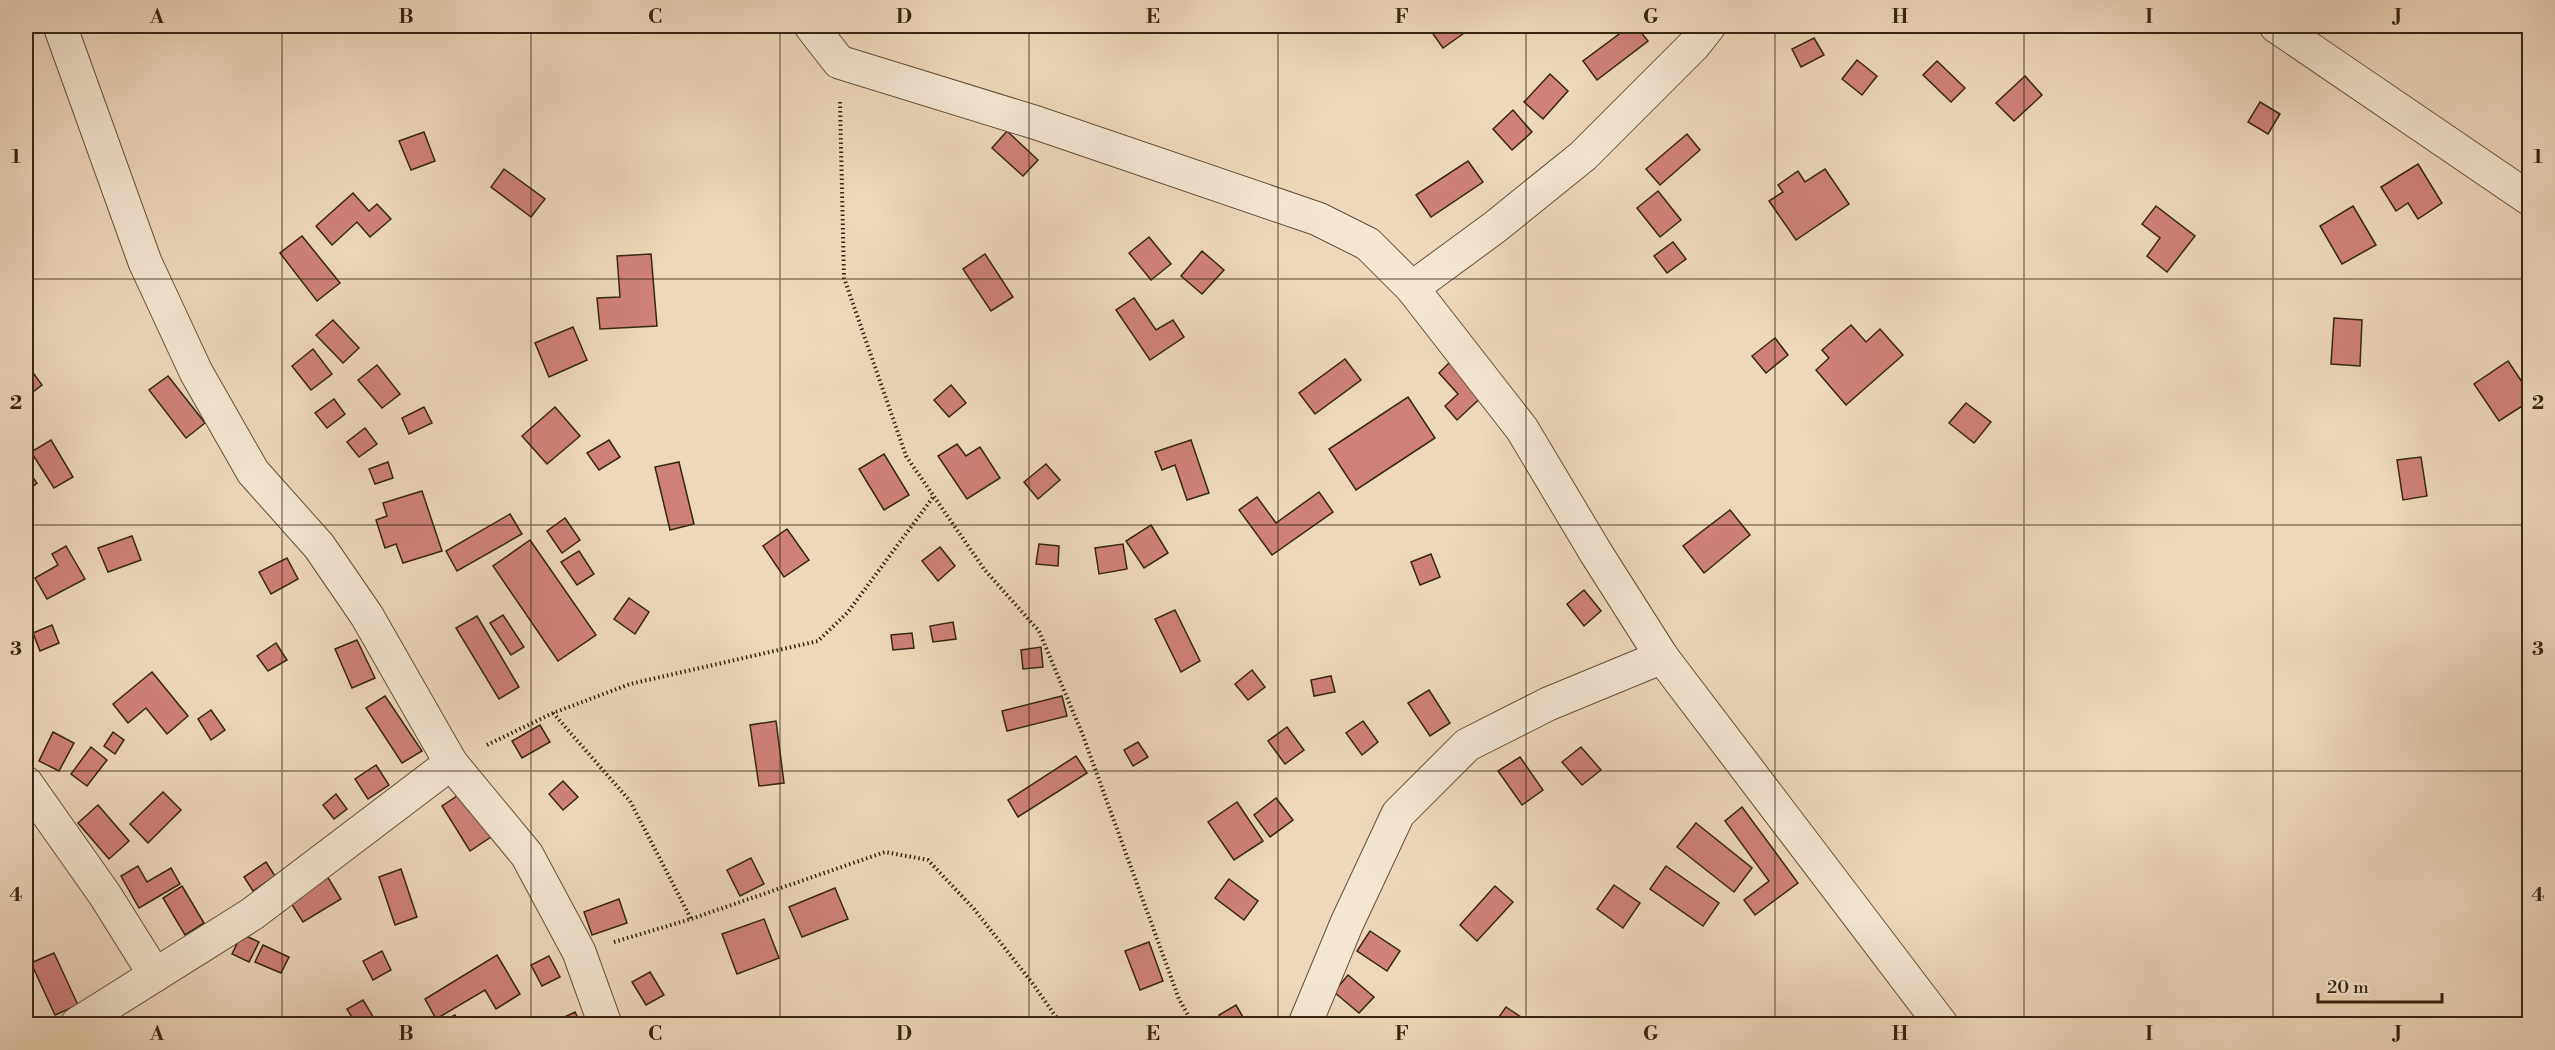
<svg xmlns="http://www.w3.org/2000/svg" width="2555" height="1050" viewBox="0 0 2555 1050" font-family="'Libre Bodoni',serif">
	<rect width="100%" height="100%" fill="#edd8bb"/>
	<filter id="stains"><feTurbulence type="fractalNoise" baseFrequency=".00333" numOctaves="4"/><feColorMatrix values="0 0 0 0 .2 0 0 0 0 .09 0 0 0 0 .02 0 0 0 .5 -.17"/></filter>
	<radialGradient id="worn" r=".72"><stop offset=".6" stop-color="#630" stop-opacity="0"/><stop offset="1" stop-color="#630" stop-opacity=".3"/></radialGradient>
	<g fill="#cf807b" stroke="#362613" stroke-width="1.5">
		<polygon points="1444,26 1474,26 1443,48 1433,34"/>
		<polygon points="1630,26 1636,26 1648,41 1597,80 1583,61"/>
		<polygon points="1814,38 1824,55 1801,67 1792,49"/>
		<polygon points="1857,60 1877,76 1862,95 1842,79"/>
		<polygon points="1937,61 1965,88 1951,102 1923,75"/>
		<polygon points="1550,74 1568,91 1543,119 1524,102"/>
		<polygon points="2025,76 2042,95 2014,121 1996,103"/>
		<polygon points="2260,102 2280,114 2268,134 2248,122"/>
		<polygon points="1513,110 1532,132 1512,150 1493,129"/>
		<polygon points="1007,131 1038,160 1023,176 992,148"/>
		<polygon points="424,132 435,161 411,170 399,141"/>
		<polygon points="1687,134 1700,150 1660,185 1646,169"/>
		<polygon points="1468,161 1483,182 1431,217 1416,195"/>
		<polygon points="2418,164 2442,203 2418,219 2408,203 2396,211 2381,187"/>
		<polygon points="504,169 545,199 531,217 491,187"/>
		<polygon points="1825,169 1849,204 1796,240 1769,201 1783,192 1778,185 1798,171 1805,182"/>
		<polygon points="1658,191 1681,220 1660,237 1637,208"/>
		<polygon points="353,193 369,211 377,204 391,219 370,237 357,222 332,245 316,226"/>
		<polygon points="2156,206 2195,236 2167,272 2147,256 2160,238 2142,224"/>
		<polygon points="2353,206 2376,245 2342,264 2320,226"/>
		<polygon points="302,236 340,283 317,301 280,253"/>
		<polygon points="1149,237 1171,264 1151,280 1129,253"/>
		<polygon points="1673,242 1686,259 1667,273 1654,256"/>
		<polygon points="1202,251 1224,270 1202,294 1181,276"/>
		<polygon points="651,254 657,326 600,329 597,298 620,297 617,256"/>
		<polygon points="985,254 1013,297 991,311 963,269"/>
		<polygon points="1134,298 1156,330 1173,320 1184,337 1150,360 1116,310"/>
		<polygon points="2334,318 2362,320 2360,366 2331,364"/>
		<polygon points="333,320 359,348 343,363 316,335"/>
		<polygon points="1851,325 1866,342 1880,329 1903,355 1846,405 1816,370 1829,358 1822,350"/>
		<polygon points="573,327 587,360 549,377 535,343"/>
		<polygon points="1775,338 1788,355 1766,373 1752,356"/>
		<polygon points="313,349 332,374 311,390 292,366"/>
		<polygon points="1455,357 1488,391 1457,420 1445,406 1458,394 1439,373"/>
		<polygon points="1345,359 1361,380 1315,414 1299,393"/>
		<polygon points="2508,361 2530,394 2530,401 2499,421 2474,384"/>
		<polygon points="377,365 400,394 382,408 358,380"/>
		<polygon points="31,370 42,385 29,395 26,390 26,375"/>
		<polygon points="168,376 205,423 186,438 149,390"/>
		<polygon points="951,385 966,403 949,417 934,400"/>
		<polygon points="1408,397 1435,438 1356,490 1329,449"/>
		<polygon points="334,399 345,414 327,428 315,413"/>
		<polygon points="1966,403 1991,422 1974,443 1949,423"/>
		<polygon points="424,407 432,423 409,434 402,418"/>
		<polygon points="555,407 580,436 547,464 522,436"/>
		<polygon points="365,428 377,444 359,457 347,442"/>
		<polygon points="51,440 73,477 54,488 31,452"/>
		<polygon points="609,440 620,457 599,470 587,453"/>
		<polygon points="1191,440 1209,493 1187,500 1175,465 1162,470 1155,452"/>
		<polygon points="957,444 966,456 980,447 1000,478 967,499 938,456"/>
		<polygon points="884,454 909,495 884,510 859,469"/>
		<polygon points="2421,457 2427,496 2403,500 2397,460"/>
		<polygon points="388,462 393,478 375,484 369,469"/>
		<polygon points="679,462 694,524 670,530 655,467"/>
		<polygon points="1046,464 1060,480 1038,499 1024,482"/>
		<polygon points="26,468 37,483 26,492"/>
		<polygon points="422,491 442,551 403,563 396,544 385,548 376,520 387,516 383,503"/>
		<polygon points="1319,492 1333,512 1272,555 1239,510 1257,497 1276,523"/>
		<polygon points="1730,510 1750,535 1704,573 1683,546"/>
		<polygon points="510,514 522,534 457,571 446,551"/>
		<polygon points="565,518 580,540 562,553 547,531"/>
		<polygon points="1151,525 1168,553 1144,568 1126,541"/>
		<polygon points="787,529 809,560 784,577 763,546"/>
		<polygon points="132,536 141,560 108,572 98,548"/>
		<polygon points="530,540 596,635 558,661 493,566"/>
		<polygon points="1039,544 1059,546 1058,566 1036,564"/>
		<polygon points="1123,544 1127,569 1099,574 1095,548"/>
		<polygon points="66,546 85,579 47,599 35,578 58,565 52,554"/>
		<polygon points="940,547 955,566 938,581 922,561"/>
		<polygon points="579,551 594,574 577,585 561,562"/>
		<polygon points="1431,554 1440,577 1420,585 1411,562"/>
		<polygon points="287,558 298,579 271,594 259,572"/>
		<polygon points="1584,590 1601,611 1584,626 1567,604"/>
		<polygon points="629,598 649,612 635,634 614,619"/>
		<polygon points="1175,610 1200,661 1181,672 1155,619"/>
		<polygon points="503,615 524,647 511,655 490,623"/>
		<polygon points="477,616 519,687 499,699 456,628"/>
		<polygon points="953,622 956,639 933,642 930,626"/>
		<polygon points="52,625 59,643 40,651 33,633"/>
		<polygon points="912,633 914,648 893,650 891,635"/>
		<polygon points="357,640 375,678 352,688 335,649"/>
		<polygon points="276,643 287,660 268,671 257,656"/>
		<polygon points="1041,647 1043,667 1023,669 1021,650"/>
		<polygon points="1252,670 1265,687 1248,700 1235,684"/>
		<polygon points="152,672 188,716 167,734 146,708 128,723 113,704"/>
		<polygon points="1331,676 1335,692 1314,696 1311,680"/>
		<polygon points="1429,690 1450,723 1430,736 1408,703"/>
		<polygon points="385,696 422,751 402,763 366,708"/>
		<polygon points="1062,696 1067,716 1007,731 1002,711"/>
		<polygon points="211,710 225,730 211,740 198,719"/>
		<polygon points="776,721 784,783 759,786 750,725"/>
		<polygon points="1363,721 1378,742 1362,755 1346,733"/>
		<polygon points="540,725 550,742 522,758 512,741"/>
		<polygon points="1287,727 1304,750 1285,764 1268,741"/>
		<polygon points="53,732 74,743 59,771 39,761"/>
		<polygon points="113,732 124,740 115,754 104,746"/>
		<polygon points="1138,742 1148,757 1133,766 1124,750"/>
		<polygon points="91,747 107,760 87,786 71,774"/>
		<polygon points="1581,747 1601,770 1582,785 1562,762"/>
		<polygon points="1076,756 1087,773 1018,817 1008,800"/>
		<polygon points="1520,757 1543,790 1522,805 1498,771"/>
		<polygon points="376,765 389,785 368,799 355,779"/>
		<polygon points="563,781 578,797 563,810 549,794"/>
		<polygon points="163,792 181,810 148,843 130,824"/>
		<polygon points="463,792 491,837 470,851 442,806"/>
		<polygon points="336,794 347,809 334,819 323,805"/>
		<polygon points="1276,798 1293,820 1270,837 1254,815"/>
		<polygon points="1237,802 1263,841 1234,860 1208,822"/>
		<polygon points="98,805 129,841 109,859 78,823"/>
		<polygon points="1742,807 1798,883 1755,915 1744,900 1769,881 1725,821"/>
		<polygon points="1696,823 1752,868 1734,892 1677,847"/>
		<polygon points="751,858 764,884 740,896 727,870"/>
		<polygon points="266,862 275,876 253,891 244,877"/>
		<polygon points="138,866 147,882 171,868 180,884 139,908 121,876"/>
		<polygon points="1666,866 1719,903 1703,926 1650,889"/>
		<polygon points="401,869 417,917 395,925 379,877"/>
		<polygon points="327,876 341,899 303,922 289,900"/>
		<polygon points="1229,879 1258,901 1244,920 1215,898"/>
		<polygon points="1614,885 1640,903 1623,928 1597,909"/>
		<polygon points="182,886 204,923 185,935 163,898"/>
		<polygon points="1495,886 1513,902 1477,941 1460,925"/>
		<polygon points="835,888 848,919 802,937 789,907"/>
		<polygon points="619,899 627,923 592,935 584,912"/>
		<polygon points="764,919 779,958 737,974 722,934"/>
		<polygon points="1370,931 1400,951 1387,971 1357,951"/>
		<polygon points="242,934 259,942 249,962 232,954"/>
		<polygon points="1149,942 1163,981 1140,990 1125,951"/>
		<polygon points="263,945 289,957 281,973 255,962"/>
		<polygon points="382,951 391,970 373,980 363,961"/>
		<polygon points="54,953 78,1005 55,1015 31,963"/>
		<polygon points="497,955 520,994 496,1009 485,990 436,1019 425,999"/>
		<polygon points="549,956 560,977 542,986 531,965"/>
		<polygon points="650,972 664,995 646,1005 632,982"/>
		<polygon points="1348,975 1374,997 1359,1013 1334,992"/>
		<polygon points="363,1000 375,1020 367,1024 356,1024 347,1009"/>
		<polygon points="1236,1005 1247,1024 1224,1024 1219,1015"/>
		<polygon points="26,1006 38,1024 26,1024"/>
		<polygon points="1506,1007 1530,1023 1529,1024 1494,1024"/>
		<polygon points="575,1012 581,1024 553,1024 552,1023"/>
		<polygon points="455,1015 459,1024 437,1024"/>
	</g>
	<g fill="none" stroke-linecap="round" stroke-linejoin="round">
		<g stroke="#64523d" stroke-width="35">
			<g id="minor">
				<polyline points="60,26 145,262 196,372 253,472 319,546 367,616 451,763 527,855 579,952 605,1024"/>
				<polyline points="811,26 839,62 1037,123 1318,219 1368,244 1412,288 1495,227 1583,156 1694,45 1709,26"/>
				<polyline points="2276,26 2530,199"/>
				<polyline points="1412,288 1522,429 1596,553 1662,657 1941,1024"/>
				<polyline points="26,783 105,895 155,975"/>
				<polyline points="77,1024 252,914 451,763"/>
				<polyline points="1305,1024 1347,923 1398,814 1467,745 1548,704 1662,657"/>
			</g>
		</g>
		<g stroke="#362613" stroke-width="4" stroke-dasharray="1.5 3" stroke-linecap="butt">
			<polyline points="840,102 844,278 906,456 984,569 1039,631 1082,733 1179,999 1193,1024"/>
			<polyline points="553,713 630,801 691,919"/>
			<polyline points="487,745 553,713 630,684 818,641 848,612 934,496"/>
			<polyline points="614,942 691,919 885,852 928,860 974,909 1033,984 1061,1024"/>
		</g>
		<use href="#minor" stroke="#f3e6d3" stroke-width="33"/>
	</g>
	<path fill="none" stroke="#362613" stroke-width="1.5" stroke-opacity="0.55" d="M282 26V1024M531 26V1024M780 26V1024M1029 26V1024M1278 26V1024M1526 26V1024M1775 26V1024M2024 26V1024M2273 26V1024M26 279H2530M26 525H2530M26 771H2530"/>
	<rect width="2555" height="1050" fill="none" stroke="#edd8bb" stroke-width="66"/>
	<path d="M2318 993v9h124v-9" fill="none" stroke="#362613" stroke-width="3"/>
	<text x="2327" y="993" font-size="18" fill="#362613" stroke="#f3e6d3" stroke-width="4.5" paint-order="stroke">20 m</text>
	<rect x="33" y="33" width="2489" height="984" fill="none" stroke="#362613" stroke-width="2"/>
	<g font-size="20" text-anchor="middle" font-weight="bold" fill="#362613">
		<text x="157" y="23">A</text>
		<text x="406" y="23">B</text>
		<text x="655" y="23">C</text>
		<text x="904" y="23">D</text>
		<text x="1153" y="23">E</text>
		<text x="1402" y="23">F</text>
		<text x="1651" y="23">G</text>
		<text x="1900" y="23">H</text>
		<text x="2149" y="23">I</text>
		<text x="2398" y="23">J</text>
		<text x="16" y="163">1</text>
		<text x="2538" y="163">1</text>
		<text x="16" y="409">2</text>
		<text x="2538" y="409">2</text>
		<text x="16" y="655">3</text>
		<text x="2538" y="655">3</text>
		<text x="16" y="901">4</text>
		<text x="2538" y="901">4</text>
		<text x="157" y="1040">A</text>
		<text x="406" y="1040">B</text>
		<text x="655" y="1040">C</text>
		<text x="904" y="1040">D</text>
		<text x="1153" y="1040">E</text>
		<text x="1402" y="1040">F</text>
		<text x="1651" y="1040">G</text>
		<text x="1900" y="1040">H</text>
		<text x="2149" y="1040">I</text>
		<text x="2398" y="1040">J</text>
	</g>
	<rect width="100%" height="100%" filter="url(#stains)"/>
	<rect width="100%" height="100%" fill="url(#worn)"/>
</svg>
